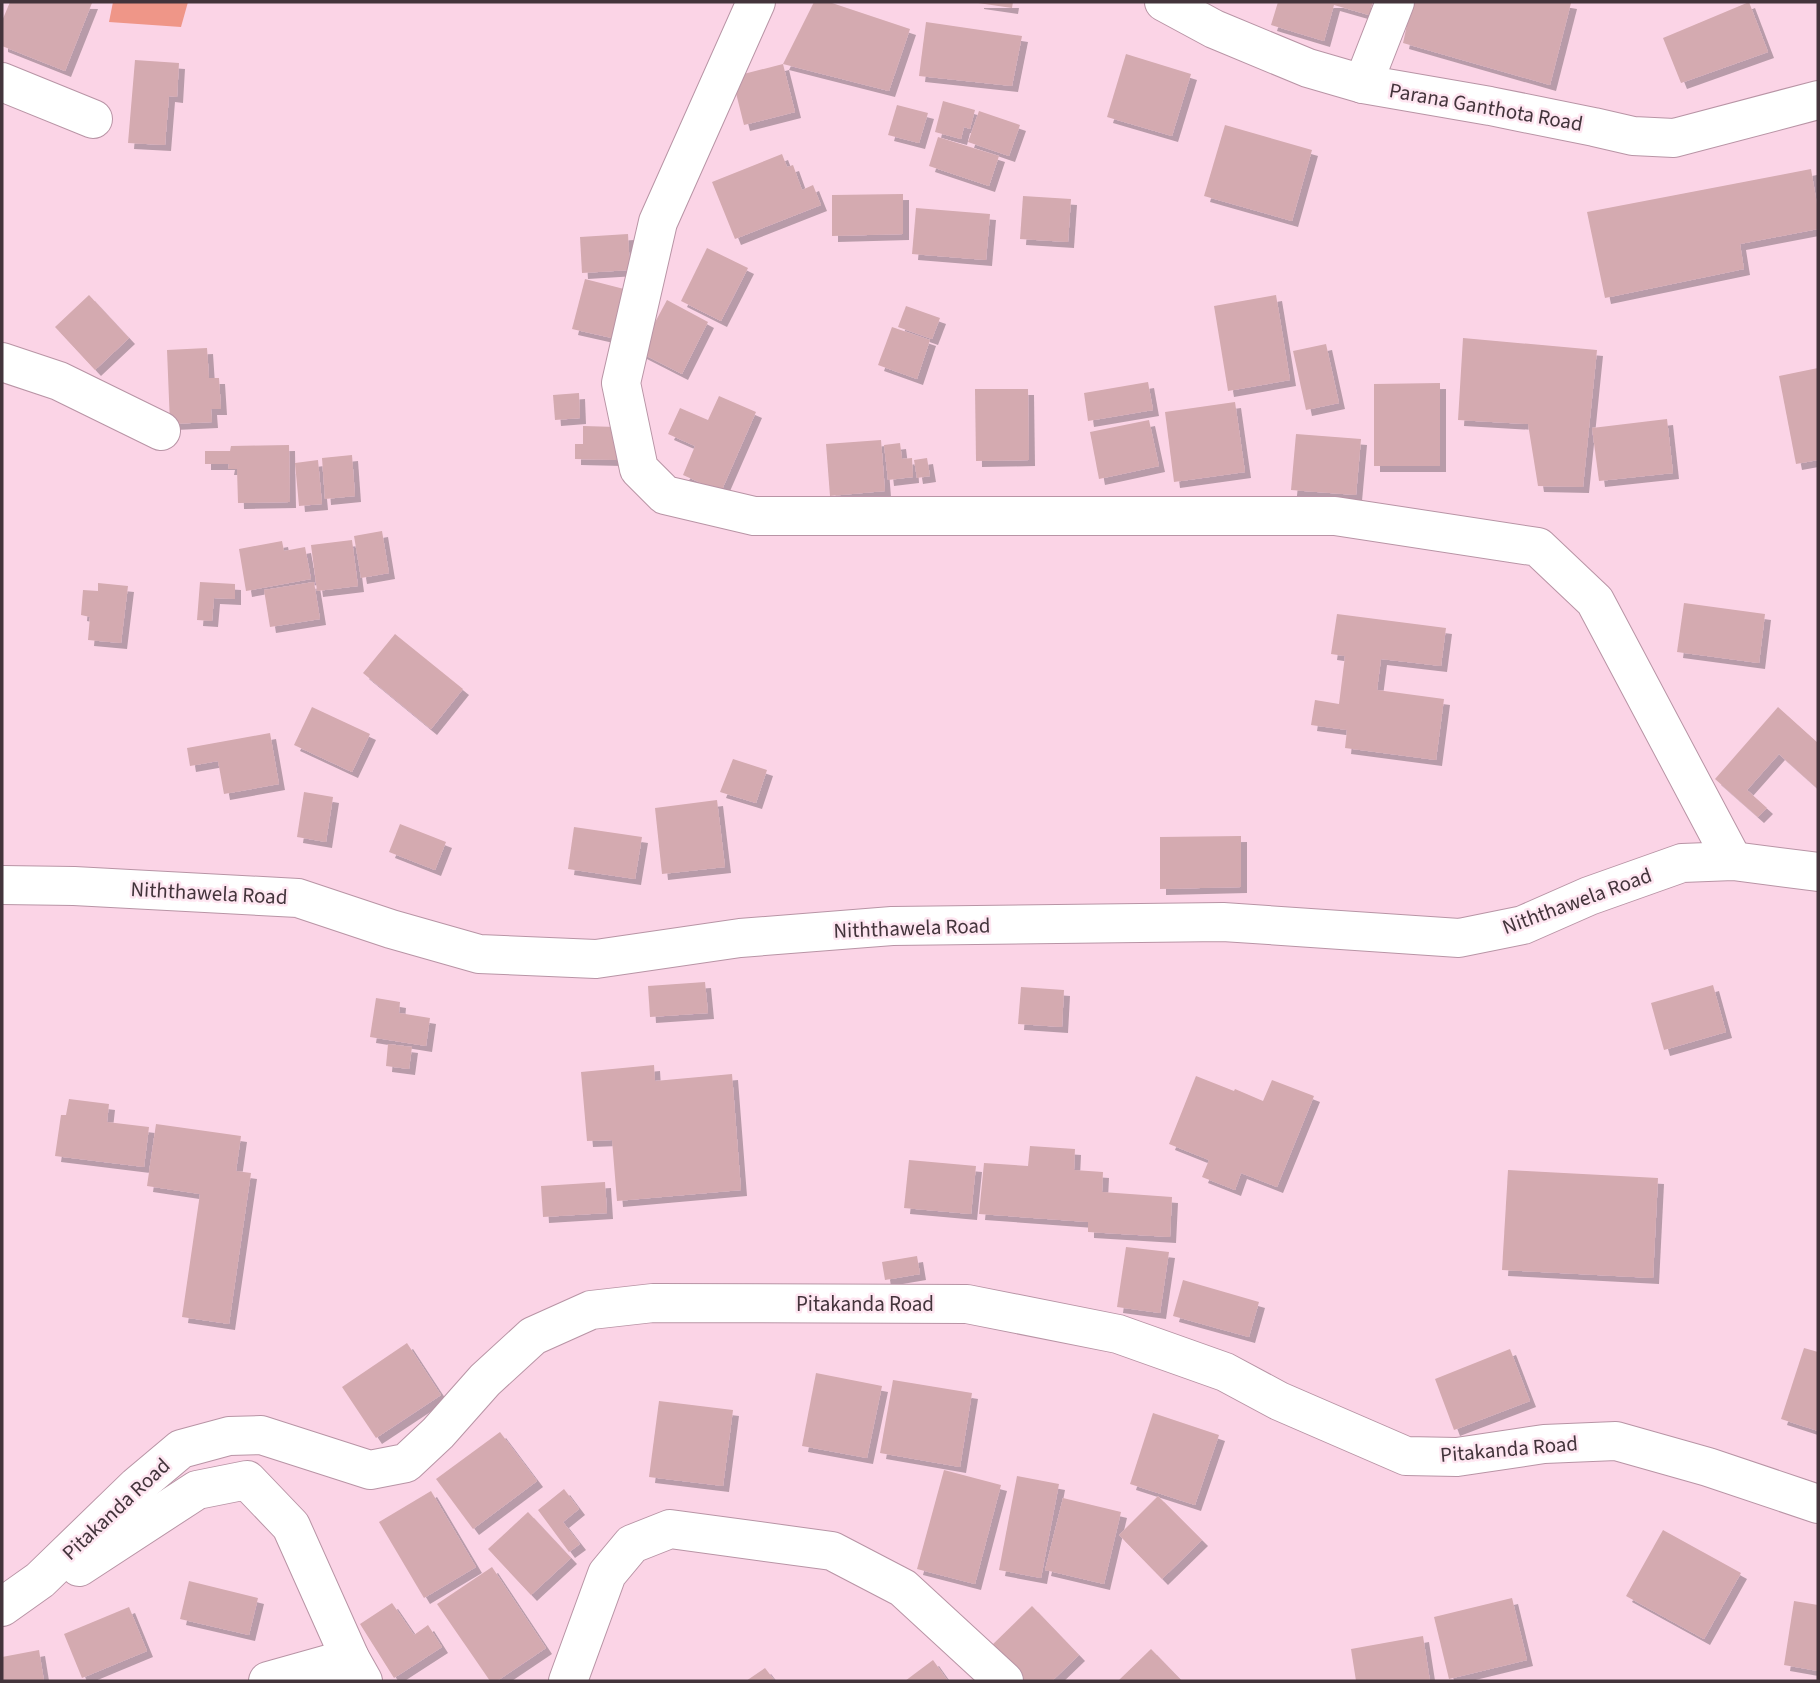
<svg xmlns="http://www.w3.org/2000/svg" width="1820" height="1683" viewBox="0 0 1820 1683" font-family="'Source Sans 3',sans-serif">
	<defs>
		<filter id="shadow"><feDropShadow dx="6" dy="6" stdDeviation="0" flood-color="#0004"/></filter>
	</defs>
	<rect width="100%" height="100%" fill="#fbd4e6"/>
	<polygon fill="#ef9688" points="113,2 188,2 181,27 109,22"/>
	<g fill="#d4aab0" filter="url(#shadow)">
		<polygon points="10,2 92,3 65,71 2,46 2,21"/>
		<polygon points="814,2 829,2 910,29 889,91 783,64"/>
		<polygon points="978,2 1013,2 1012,8 978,3"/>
		<polygon points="1278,2 1373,2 1369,15 1334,5 1324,41 1271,25"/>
		<polygon points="1412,2 1565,2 1571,3 1550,85 1403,43"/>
		<polygon points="1749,2 1768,52 1681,83 1663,38"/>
		<polygon points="926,22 1022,36 1012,86 919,76"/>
		<polygon points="1126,54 1191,74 1172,136 1107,117"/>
		<polygon points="135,60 179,63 177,97 169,96 165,145 128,143"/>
		<polygon points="783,64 795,112 744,125 732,77"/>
		<polygon points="943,101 975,110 970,129 964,127 961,139 935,132"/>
		<polygon points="897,105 928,113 919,143 888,135"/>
		<polygon points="979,111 1020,125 1009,156 968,142"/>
		<polygon points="1225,125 1312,150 1292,221 1204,196"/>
		<polygon points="938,137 999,156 989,186 929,166"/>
		<polygon points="782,154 787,167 793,165 802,190 813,185 821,205 735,239 712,182"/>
		<polygon points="1811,169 1818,210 1818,229 1740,244 1744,269 1605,298 1587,212"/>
		<polygon points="903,194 903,234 832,236 832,195"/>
		<polygon points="1023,196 1071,199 1068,242 1020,239"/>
		<polygon points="916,208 990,214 986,260 912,254"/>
		<polygon points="628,234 630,270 582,273 580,237"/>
		<polygon points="707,248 748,268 721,321 681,301"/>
		<polygon points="585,279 624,289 612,338 572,329"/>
		<polygon points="89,295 129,338 95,370 55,327"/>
		<polygon points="1276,295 1290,380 1228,391 1214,306"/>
		<polygon points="667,300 708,322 682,374 639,352"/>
		<polygon points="906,306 940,318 932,339 898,327"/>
		<polygon points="892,327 930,340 917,379 878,365"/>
		<polygon points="1463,338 1597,350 1583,487 1538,486 1528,424 1458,420"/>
		<polygon points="1326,344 1339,403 1306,410 1293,351"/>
		<polygon points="207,348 209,378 219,378 221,409 211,409 212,422 170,424 167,350"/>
		<polygon points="1818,368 1818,460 1796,464 1779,376"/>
		<polygon points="1148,382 1153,410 1088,421 1084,393"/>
		<polygon points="1440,383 1440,466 1374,466 1374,384"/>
		<polygon points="975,389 1028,389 1029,460 976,461"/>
		<polygon points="579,393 580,418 555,420 553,395"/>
		<polygon points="719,396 756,412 721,492 683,475 695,446 668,434 680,408 708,420"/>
		<polygon points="1235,402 1245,472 1174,482 1165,412"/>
		<polygon points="1667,419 1673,473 1599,481 1592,428"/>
		<polygon points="1149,420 1159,466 1099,479 1090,432"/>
		<polygon points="583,426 617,427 616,460 575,459 575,444 583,444"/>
		<polygon points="1296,434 1361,439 1356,495 1291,490"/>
		<polygon points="881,440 885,491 830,496 826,444"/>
		<polygon points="900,443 902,459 912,458 913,477 888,480 884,445"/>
		<polygon points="289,445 290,502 238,503 237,469 228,469 229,464 205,464 205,451 230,451 231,446"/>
		<polygon points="352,455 355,496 325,499 322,458"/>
		<polygon points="927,458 930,476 917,478 914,460"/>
		<polygon points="318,460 322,504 299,506 295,463"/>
		<polygon points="382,531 389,573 361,578 354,536"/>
		<polygon points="352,540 358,586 317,591 311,545"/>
		<polygon points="282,541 284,551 305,547 311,579 246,591 239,549"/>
		<polygon points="200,582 235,584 235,599 214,598 212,621 197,620"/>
		<polygon points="314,582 320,619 270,627 264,590"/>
		<polygon points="98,583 128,586 121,643 88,640 90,617 81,615 83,590 98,591"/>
		<polygon points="1684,603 1765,614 1759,663 1677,652"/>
		<polygon points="1337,614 1446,628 1441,666 1381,659 1377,690 1444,699 1436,760 1345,748 1347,730 1311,725 1315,700 1339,704 1345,656 1331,654"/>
		<polygon points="395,634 463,689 431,729 363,673"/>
		<polygon points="312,707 370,734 352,772 294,745"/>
		<polygon points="1778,707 1818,743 1818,789 1779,754 1747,790 1767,808 1758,817 1715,779"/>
		<polygon points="270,733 279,784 224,794 218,761 190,766 187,748"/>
		<polygon points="733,759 767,770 756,803 720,792"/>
		<polygon points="304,792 333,797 326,842 297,837"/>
		<polygon points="717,800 725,867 662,874 655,808"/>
		<polygon points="400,824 446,842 435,870 389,852"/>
		<polygon points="574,827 642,837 635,879 568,869"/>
		<polygon points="1241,836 1241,887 1160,889 1160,837"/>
		<polygon points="705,982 708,1013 650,1017 648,986"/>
		<polygon points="1713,985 1726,1032 1664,1050 1651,1003"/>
		<polygon points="1021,987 1064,990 1062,1027 1018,1024"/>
		<polygon points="376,998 400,1002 399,1013 430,1018 426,1046 370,1037"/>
		<polygon points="388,1044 412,1047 409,1069 386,1066"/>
		<polygon points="654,1065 655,1081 732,1074 741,1190 617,1201 612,1140 587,1141 581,1072"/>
		<polygon points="1196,1076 1234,1091 1235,1089 1263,1101 1272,1080 1314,1096 1277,1187 1241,1173 1235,1190 1202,1177 1209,1160 1169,1144"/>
		<polygon points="69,1099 109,1104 107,1122 149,1127 144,1167 55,1156 61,1115 66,1115"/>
		<polygon points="156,1124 241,1136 236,1171 251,1173 229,1324 182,1317 200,1194 147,1186"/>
		<polygon points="1030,1146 1075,1149 1074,1170 1103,1172 1102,1192 1172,1197 1170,1237 1088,1232 1088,1222 979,1214 984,1163 1028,1166"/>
		<polygon points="909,1160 976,1166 971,1214 904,1208"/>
		<polygon points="1508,1170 1658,1178 1653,1278 1502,1270"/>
		<polygon points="605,1182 607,1213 543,1217 541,1186"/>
		<polygon points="1126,1247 1169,1252 1160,1313 1117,1307"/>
		<polygon points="917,1256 920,1274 885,1280 882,1262"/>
		<polygon points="1183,1280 1259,1302 1249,1337 1173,1316"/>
		<polygon points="407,1343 441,1395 376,1438 342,1387"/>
		<polygon points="1804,1348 1818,1352 1818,1431 1781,1419"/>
		<polygon points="1510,1349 1530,1401 1454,1430 1435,1379"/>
		<polygon points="816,1373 882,1386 867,1458 802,1446"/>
		<polygon points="893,1380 972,1393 960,1467 880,1453"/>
		<polygon points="659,1401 733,1410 723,1486 649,1477"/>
		<polygon points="1153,1413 1219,1435 1195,1505 1130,1484"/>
		<polygon points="500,1432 537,1481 473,1529 436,1479"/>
		<polygon points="944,1470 1001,1485 975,1584 917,1569"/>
		<polygon points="1017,1476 1059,1484 1041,1578 999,1570"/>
		<polygon points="564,1489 579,1509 563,1522 580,1544 569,1552 538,1510"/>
		<polygon points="431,1491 476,1567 424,1598 379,1522"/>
		<polygon points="1158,1496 1202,1540 1162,1579 1119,1535"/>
		<polygon points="1063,1498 1121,1512 1104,1584 1045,1570"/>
		<polygon points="528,1512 571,1558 531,1595 488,1549"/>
		<polygon points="1663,1530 1741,1573 1704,1639 1626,1596"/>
		<polygon points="492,1567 546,1648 497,1681 490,1681 437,1604"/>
		<polygon points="189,1581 258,1598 249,1635 180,1619"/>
		<polygon points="1512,1598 1527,1660 1449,1679 1434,1617"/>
		<polygon points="1794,1601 1818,1605 1818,1671 1784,1665"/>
		<polygon points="392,1603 414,1635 428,1625 442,1647 394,1678 360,1624"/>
		<polygon points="1032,1606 1079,1655 1052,1681 1020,1681 988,1649"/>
		<polygon points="129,1607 147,1651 82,1678 64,1634"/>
		<polygon points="1423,1636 1430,1681 1356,1681 1351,1649"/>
		<polygon points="1151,1649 1182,1681 1118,1681"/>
		<polygon points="39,1650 44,1681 2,1681 2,1657"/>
		<polygon points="933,1660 948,1681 905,1681"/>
		<polygon points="765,1668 775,1681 746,1681"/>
	</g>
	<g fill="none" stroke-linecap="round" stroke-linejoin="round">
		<g stroke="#b894a5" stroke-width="40">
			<g id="minor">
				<polyline points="756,2 658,222 621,383 639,469 665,495 754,516 1335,516 1538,547 1595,601 1733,861"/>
				<polyline points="1164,2 1214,29 1308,68 1363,84 1490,106 1594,127 1633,136 1674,138 1818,100"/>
				<polyline points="2,82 93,119"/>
				<polyline points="1363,84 1395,2"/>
				<polyline points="2,362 59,381 161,431"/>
				<polyline points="2,885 74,886 298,898 391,929 479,954 596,959 740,938 892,926 1223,922 1459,938 1523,925 1589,896 1682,863 1733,861 1818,872"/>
				<polyline points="79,1567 197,1490 247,1480 291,1526 350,1658 363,1681"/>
				<polyline points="2,1607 40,1580 137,1486 181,1449 229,1436 261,1435 370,1470 406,1463 438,1433 485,1380 533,1336 591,1310 653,1303 967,1304 1118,1334 1225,1372 1279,1401 1406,1456 1457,1457 1544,1444 1616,1441 1708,1467 1818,1504"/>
				<polyline points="268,1681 350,1658"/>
				<polyline points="568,1681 607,1574 632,1544 670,1529 832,1551 903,1588 1004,1681"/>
			</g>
		</g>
		<use href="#minor" stroke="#fff" stroke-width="38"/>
	</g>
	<g text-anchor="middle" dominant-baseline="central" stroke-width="5" stroke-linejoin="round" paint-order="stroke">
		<g font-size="21" fill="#43343b" stroke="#fee6f1">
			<text transform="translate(1486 107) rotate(10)">Parana Ganthota Road</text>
			<text transform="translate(209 893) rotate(3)">Niththawela Road</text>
			<text transform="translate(1577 901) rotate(-20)">Niththawela Road</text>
			<text transform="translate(912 928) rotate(-2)">Niththawela Road</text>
			<text x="865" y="1304">Pitakanda Road</text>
			<text transform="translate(1509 1449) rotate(-5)">Pitakanda Road</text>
			<text transform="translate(116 1509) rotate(-43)">Pitakanda Road</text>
		</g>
	</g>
	<rect width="1820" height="1683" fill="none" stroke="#43343b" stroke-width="7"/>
</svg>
